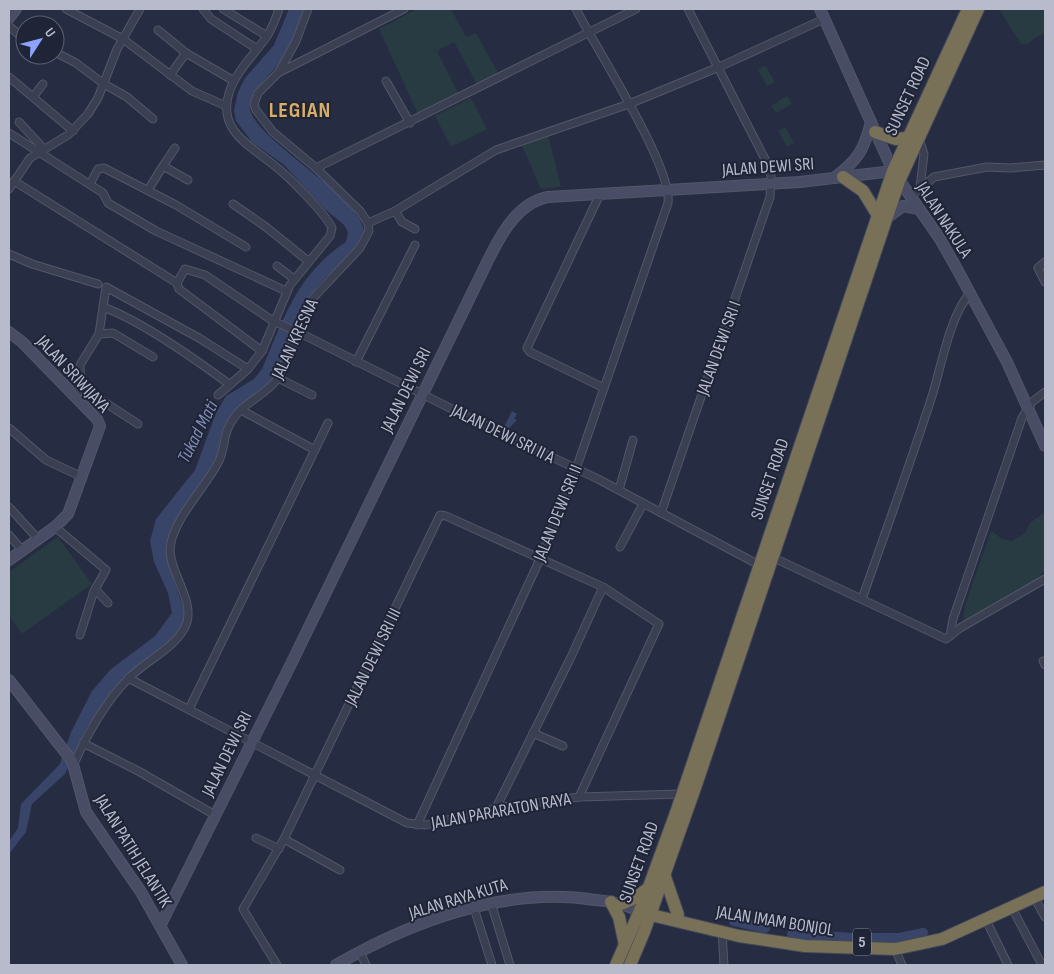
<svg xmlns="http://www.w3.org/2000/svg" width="1054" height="974" viewBox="0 0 1054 974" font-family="'Sofia Sans Condensed',sans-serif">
	<rect width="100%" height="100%" fill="#262c42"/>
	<g fill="#283b43">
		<polygon points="417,9 451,9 466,37 476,33 498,73 477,84 454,42 437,51 458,93 418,114 379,29"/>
		<polygon points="999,9 1045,9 1045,33 1035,38 1027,44 1021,44"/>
		<polygon points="765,65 775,82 767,86 758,70"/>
		<polygon points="787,96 792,104 776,113 771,106"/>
		<polygon points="471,98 487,129 451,147 435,116"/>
		<polygon points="785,127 794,143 787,147 778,131"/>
		<polygon points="548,135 561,187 541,189 521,144"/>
		<path d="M1045 512V570L1033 582 1013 592 969 622 963 620C967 590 982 562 990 533L993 532 1002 539 1012 541 1025 533 1030 523Z"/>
		<polygon points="58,537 92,584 22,634 9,615 9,572"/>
	</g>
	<g fill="#394469">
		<path d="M289 9H306C300 24 295 40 286 54 276 71 253 86 250 106 246 135 370 201 364 235 361 255 329 270 317 287 299 314 293 346 278 374 267 395 235 410 223 431 218 441 220 454 215 464 203 487 186 509 172 531 162 558 177 586 185 613V622L180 632 120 681 108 696 86 729 65 774 32 804 26 832 9 854V841L18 828 21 804 60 764 71 732 92 691 110 670 155 636 172 613 168 593 154 562 150 541 156 519 195 470 216 413 226 396 254 379 262 369C284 318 297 274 346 242L348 232 344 225 326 210 284 165 252 142 236 121 234 110 238 92 245 78 274 45Z"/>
		<polygon points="512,411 517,414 514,419 517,420 508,429 504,427"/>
	</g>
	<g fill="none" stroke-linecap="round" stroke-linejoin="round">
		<g stroke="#394469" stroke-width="10">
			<polyline points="734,921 765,928"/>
			<polyline points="792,934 852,938"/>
			<polyline points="873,938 899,938 923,933"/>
		</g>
		<g stroke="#525769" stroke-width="9">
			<g id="street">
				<polyline points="66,9 123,39 192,91 226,106"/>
				<polyline points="203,9 211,19 257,49"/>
				<polyline points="223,9 267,36"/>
				<polyline points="9,26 25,40"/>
				<polyline points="158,30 186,53 234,81"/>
				<polyline points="55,52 76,63 104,84 127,97 153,119"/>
				<polyline points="280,72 404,9"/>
				<polyline points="170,75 186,53"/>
				<polyline points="9,77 73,131"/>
				<polyline points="386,81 410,123"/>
				<polyline points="33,97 43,84"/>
				<polyline points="19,122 44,149"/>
				<polyline points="9,133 103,193 108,203 156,231 286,291"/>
				<polyline points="919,138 924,154 920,188"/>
				<polyline points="163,166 175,148"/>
				<polyline points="316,168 636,9"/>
				<polyline points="14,181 177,283"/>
				<polyline points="90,184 98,169 104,168 176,205 246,247"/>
				<polyline points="9,189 30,158 68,135 88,114 98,98 117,49 140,9"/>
				<polyline points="148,190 163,166 188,180"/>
				<polyline points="600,194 527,348 530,352 604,388"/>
				<polyline points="910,197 934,177 987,167 1011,168 1045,165"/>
				<polyline points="233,204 266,227 308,261"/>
				<polyline points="395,211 402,222 415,229"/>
				<polyline points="368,223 395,211 496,150 629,104 719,67 824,19"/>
				<polyline points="9,254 32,264 98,284"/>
				<polyline points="1045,262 1038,268 1045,282"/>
				<polyline points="277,266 294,279"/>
				<polyline points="177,283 185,269 205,275 273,321 298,332 470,418 598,479 759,565"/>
				<polyline points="177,283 179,289 262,351"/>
				<path d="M103 307C142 321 195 359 229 384"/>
				<path d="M99 334 106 287 199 338 248 369 262 351 290 285 330 236 332 228C325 213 289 177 275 166 251 146 217 131 229 93 236 71 254 55 267 36 272 28 276 18 279 9"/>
				<polyline points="356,362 415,245"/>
				<polyline points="278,378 312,395"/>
				<polyline points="81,387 138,424"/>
				<polyline points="218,395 248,369"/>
				<polyline points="75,397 81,387 80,365 99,334 113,333 153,357"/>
				<polyline points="241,410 315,450"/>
				<polyline points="9,428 46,460 82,477"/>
				<polyline points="619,490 633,440"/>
				<polyline points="9,507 38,539"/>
				<polyline points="661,513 770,197 771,176 767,163 688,9"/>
				<polyline points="55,527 106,570 94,591 80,635"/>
				<polyline points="9,535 22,550"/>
				<polyline points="620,547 643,504"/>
				<polyline points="772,557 946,639 960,628 1045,579"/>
				<polyline points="95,589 108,603"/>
				<path d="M862 599C886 530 911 462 933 393 942 363 950 316 970 293"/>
				<polyline points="950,636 953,619 1022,418 1032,402 1045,392"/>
				<polyline points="1043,661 1045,665"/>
				<polyline points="128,678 407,823 426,825 496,808 579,797 681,794"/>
				<polyline points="189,709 328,423"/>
				<polyline points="533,733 563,746"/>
				<polyline points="83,743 140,772 215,815"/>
				<path d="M74 764C86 736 107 699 129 678 145 661 174 649 185 627 197 603 170 574 170 550 171 521 206 487 219 461 227 443 221 434 236 415 248 400 267 394 278 378L313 298 360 248 369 231 368 223 360 211 316 168 273 132 256 110 254 104 258 93 279 72 296 41 308 9"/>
				<polyline points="496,808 571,657 603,587"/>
				<path d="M417 825 540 559 576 469 668 203C673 167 595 47 576 9"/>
				<polyline points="256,838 279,849"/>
				<polyline points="284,839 340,870"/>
				<polyline points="1034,897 1045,917"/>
				<polyline points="491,903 510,965"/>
				<polyline points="474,908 492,965"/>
				<polyline points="1012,908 1042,965"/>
				<polyline points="986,920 1008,965"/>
				<polyline points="722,932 724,965"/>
				<polyline points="895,949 902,965"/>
				<polyline points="360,952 366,965"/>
				<polyline points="277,965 243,909 284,839 440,515 446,516 603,587 659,624 579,797"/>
			</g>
		</g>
		<g stroke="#525769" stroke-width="12">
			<g id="secondary">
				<polyline points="820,9 893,171 940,239 957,269 1007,362 1045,446"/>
				<polyline points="9,18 16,9"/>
				<path d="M834 178C858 160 864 150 871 122"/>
				<polyline points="887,218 903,206 919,209"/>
				<polyline points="9,332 22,342 97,419 100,426 68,514 55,527 9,560"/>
				<polyline points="9,680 72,761 86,812 141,892 182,965"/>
				<path d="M160 926 290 666 475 287C491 256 509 204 548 197L800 182 893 171"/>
				<path d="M336 965C412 921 506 886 595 900 605 901 616 902 626 906 630 907 635 910 639 912"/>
			</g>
		</g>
		<g stroke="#424759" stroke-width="14">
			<g id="highway">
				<polyline points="875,132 896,139 907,138"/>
				<polyline points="843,177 863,191 877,214"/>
				<polyline points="664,874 678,915"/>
				<polyline points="611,902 619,917 625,945"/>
				<polyline points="621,904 635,898 649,888"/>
				<polyline points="643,913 739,936 805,946 895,949 942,939 1045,892"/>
				<polyline points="616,965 642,906 677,810 893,171 968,9"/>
				<polyline points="630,965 644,932 696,785 899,181 978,9"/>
			</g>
		</g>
		<use href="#street" stroke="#3a3f52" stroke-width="7"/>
		<use href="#secondary" stroke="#484d65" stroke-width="10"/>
		<use href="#highway" stroke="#787157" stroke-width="12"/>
	</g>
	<g text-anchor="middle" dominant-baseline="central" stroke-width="4" stroke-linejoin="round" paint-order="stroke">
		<rect fill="#1f2437" stroke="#898e9f" stroke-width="1" x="853" y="928.5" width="18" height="27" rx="4"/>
		<g font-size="16" font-weight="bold" fill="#b7bbcc">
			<text x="862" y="942">5</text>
		</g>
		<g font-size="18" fill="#b7bbcc" stroke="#1f2437">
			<text transform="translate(908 96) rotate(-65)">SUNSET ROAD</text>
			<text transform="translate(768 167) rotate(-4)">JALAN DEWI SRI</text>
			<text transform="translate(944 220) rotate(57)">JALAN NAKULA</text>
			<text transform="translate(295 339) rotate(-65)">JALAN KRESNA</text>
			<text transform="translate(719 348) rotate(-70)">JALAN DEWI SRI I</text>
			<text transform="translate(73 374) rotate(47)">JALAN SRIWIJAYA</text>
			<text transform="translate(406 390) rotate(-64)">JALAN DEWI SRI</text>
			<text transform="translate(503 434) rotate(26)">JALAN DEWI SRI II A</text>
			<text transform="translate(770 479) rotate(-71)">SUNSET ROAD</text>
			<text transform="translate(558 513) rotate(-68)">JALAN DEWI SRI II</text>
			<text transform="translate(373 657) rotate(-64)">JALAN DEWI SRI III</text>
			<text transform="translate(227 754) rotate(-64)">JALAN DEWI SRI</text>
			<text transform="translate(501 811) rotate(-10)">JALAN PARARATON RAYA</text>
			<text transform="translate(133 851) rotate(58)">JALAN PATIH JELANTIK</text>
			<text transform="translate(639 862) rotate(-70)">SUNSET ROAD</text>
			<text transform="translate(458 899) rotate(-17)">JALAN RAYA KUTA</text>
			<text transform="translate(775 921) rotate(9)">JALAN IMAM BONJOL</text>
		</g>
		<g font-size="19" font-style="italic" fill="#7e8bb3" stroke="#1f2437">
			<text transform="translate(198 432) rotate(-63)">Tukad Mati</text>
		</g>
		<g font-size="22" font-weight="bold" letter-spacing="1" fill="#d8ad65" stroke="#1f2437">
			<text x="300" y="110">LEGIAN</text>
		</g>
	</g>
	<rect width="1054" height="974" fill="none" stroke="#b7bbcc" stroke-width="20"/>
	<g transform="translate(40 40) rotate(54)"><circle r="24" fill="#1f2437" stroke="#5c6073"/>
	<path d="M0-4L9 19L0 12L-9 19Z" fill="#8da3fa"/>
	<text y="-8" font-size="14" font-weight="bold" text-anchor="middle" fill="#b7bbcc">U</text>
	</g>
</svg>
